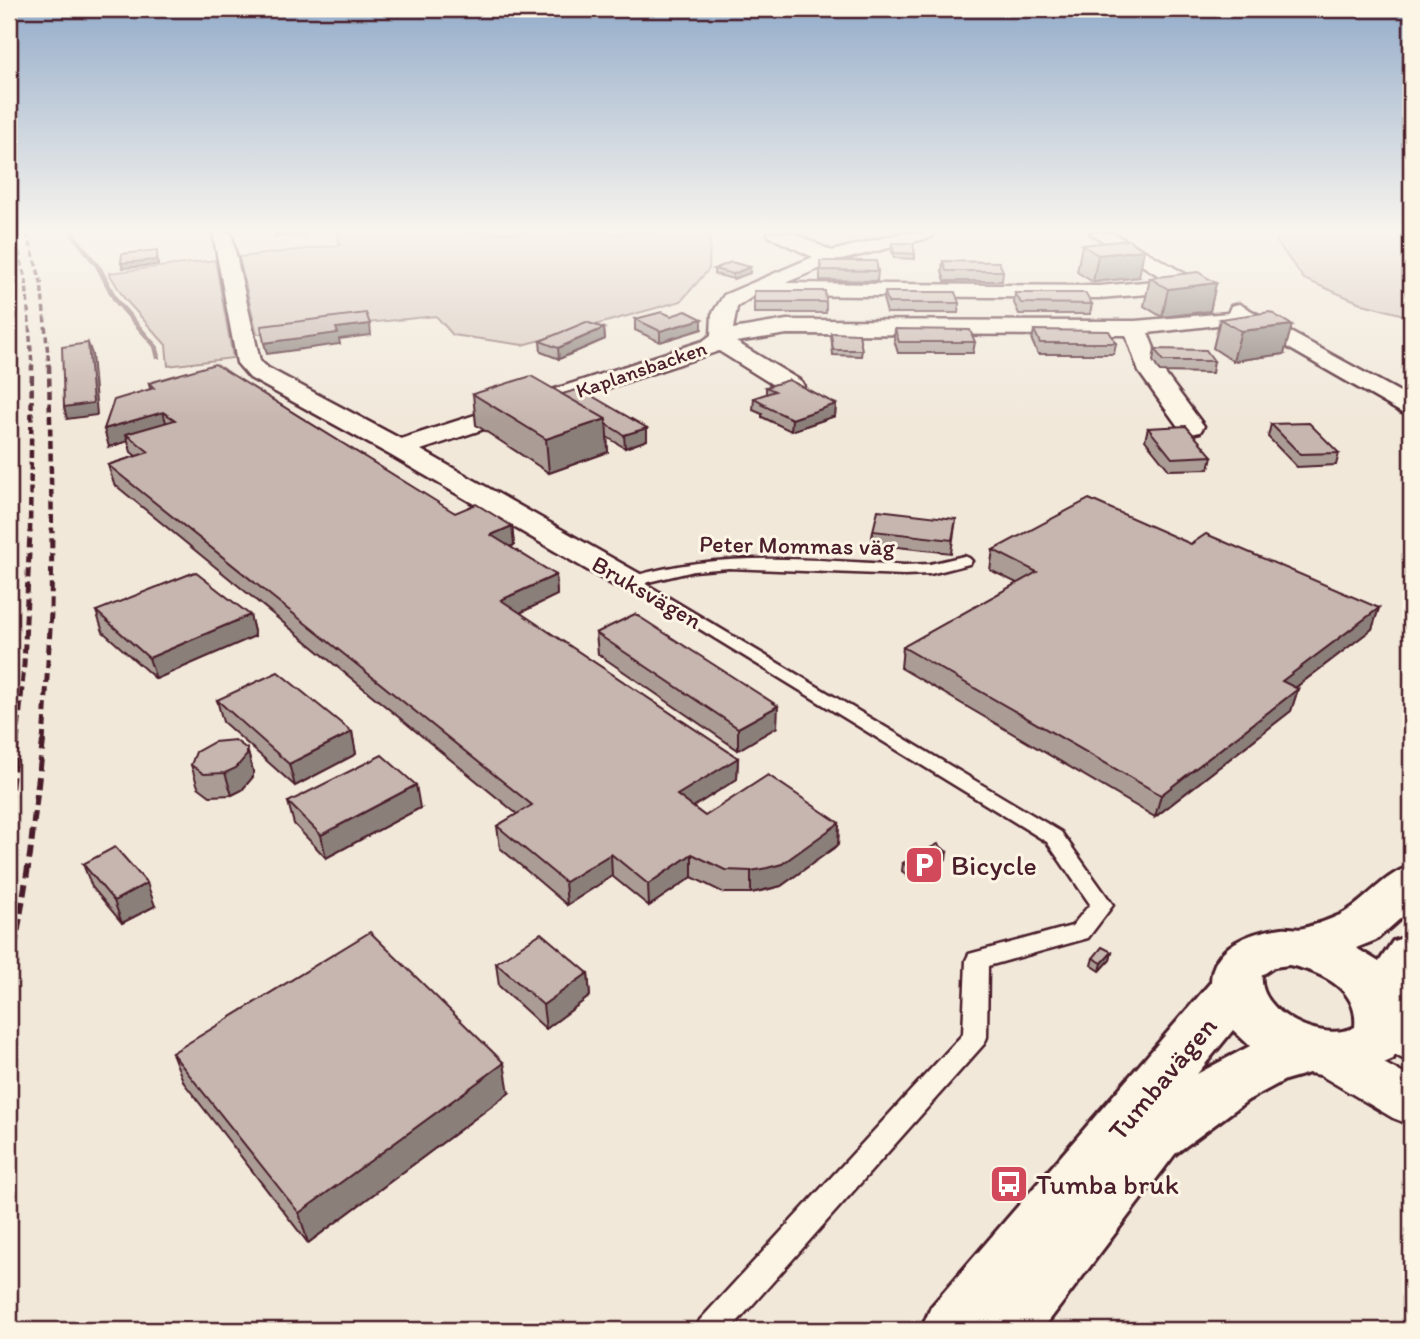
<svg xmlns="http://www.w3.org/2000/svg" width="1420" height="1339" viewBox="0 0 1420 1339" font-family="Itim,sans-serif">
	<rect width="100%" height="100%" fill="#f1e8da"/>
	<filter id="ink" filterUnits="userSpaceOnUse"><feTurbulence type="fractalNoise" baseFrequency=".0143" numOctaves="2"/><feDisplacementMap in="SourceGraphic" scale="14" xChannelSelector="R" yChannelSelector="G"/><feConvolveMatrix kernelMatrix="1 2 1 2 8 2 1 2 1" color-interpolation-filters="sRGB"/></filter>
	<g filter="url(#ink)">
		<g fill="#d8cac0" stroke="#917476" stroke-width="2">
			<polygon points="338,233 710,233 709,269 681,301 523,345 453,335 436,316 257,334 239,257 340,245"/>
			<polygon points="1281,233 1411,233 1411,317 1363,304 1304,279 1276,241"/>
			<polygon points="215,260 233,358 168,366 166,345 124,298 109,273"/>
		</g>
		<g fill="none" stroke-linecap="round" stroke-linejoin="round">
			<polygon fill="#8b6d6f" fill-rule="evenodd" points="69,233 75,233 102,268 118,299 159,347 160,359 156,359 153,347 113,301 96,268"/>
			<g stroke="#4a1f2b" stroke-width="5">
				<path id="lane" d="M964 556 969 558 972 561 969 564 930 574 904 575 729 568 694 571 644 583 1061 832 1113 905 1088 938 988 966 987 1037 984 1044 730 1330H695L700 1320 963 1034 966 960 969 954 1072 926 1090 904 1047 842 623 582 625 579C717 549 810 560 904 565L930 564Z"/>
			</g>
			<g stroke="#4a1f2b" stroke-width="5">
				<g id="street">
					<polygon points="213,233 231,233 260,361 268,368 401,439 703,341 711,335 712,314 724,295 813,257 770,237 768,233 793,233 832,251 902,233 934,233 932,237 837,261 785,283 1099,286 1166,280 1090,233 1113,233 1196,280 1204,287 1201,291 1194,293 1185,291 1099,298 755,295 737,307 733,329 787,320 1135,321 1228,313 1231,306 1239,304 1411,398 1411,416 1402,413 1243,322 1148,333 1163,371 1204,426 1200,432 1191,434 1182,432 1139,372 1126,335 787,334 736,342 801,381 804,386 801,391 792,393 783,391 719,351 421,450 642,575 647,582 642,589 631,592 620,589 390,455 250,378 237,363"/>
					<path d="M1383 994 1400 1000 1411 1011V1062C1388 1055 1371 1035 1359 1013L1366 1000Z"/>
					<polygon points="1327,1035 1344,1041 1411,1078 1411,1125 1393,1118 1310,1069 1302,1055 1310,1041"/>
				</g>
			</g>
			<g stroke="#4a1f2b" stroke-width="6">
				<path id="secondary" d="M1411 866V909L1376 940 1356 948 1379 962 1393 941 1411 936V996L1406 1003 1407 1032 1393 1059 1357 1075 1338 1078 1309 1073 1285 1080 1248 1100 1175 1154 1042 1330H921L931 1307 1211 982C1212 945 1251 932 1282 928 1290 927 1297 930 1304 928 1315 925 1329 920 1340 915 1366 902 1382 875 1411 866ZM1289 965C1322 972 1359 989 1355 1027 1324 1044 1257 1013 1262 975L1274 967ZM1233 1030 1250 1046 1197 1074Z"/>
			</g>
			<use href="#lane" fill="#fcf5e5" fill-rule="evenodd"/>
			<use href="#street" fill="#fcf5e5" fill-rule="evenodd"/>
			<use href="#secondary" fill="#fcf5e5" fill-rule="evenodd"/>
			<g stroke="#4a1f2b" stroke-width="3.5" stroke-dasharray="6 3.5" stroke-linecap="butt">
				<polyline points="14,233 26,281 32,366"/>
				<polyline points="27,233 41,282 49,366"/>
			</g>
			<g stroke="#4a1f2b" stroke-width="4.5" stroke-dasharray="8 4.5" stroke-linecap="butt">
				<polyline points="49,365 52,533"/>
				<polyline points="30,533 32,365"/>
			</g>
			<g stroke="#4a1f2b" stroke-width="5" stroke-dasharray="10 5" stroke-linecap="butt">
				<polyline points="17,743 24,665 30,531"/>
				<polyline points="43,743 51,613 52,531"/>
			</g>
			<g stroke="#4a1f2b" stroke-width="6" stroke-dasharray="12 6" stroke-linecap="butt">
				<polyline points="9,806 17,741"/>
				<polyline points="9,984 30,855 43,741"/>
			</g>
		</g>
		<g fill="#ab9d96" stroke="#4a1f2b" stroke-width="2">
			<polygon points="892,243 915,254 915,259 894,258 891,248"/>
			<polygon points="1082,245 1139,277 1093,282 1077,272"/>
			<polygon points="820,261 878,271 877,281 820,280"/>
			<polygon points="943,261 1003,271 1002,281 945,281 942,271"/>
			<polygon points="714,269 750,273 733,279 714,274"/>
			<polygon points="1150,278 1216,283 1210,311 1162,317 1144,306"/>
			<polygon points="754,291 826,302 826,313 754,313"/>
			<polygon points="885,292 959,303 958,313 887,313 884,302"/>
			<polygon points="1015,293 1092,304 1090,314 1019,314 1014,303"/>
			<polygon points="635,319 702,329 660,342 635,330"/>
			<polygon points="1220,319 1284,354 1233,361 1213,348"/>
			<polygon points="604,328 605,339 559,359 541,352 540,341"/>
			<polygon points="895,329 975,342 973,353 898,353 894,340"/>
			<polygon points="1034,330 1116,343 1114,354 1038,354 1032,341"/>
			<polygon points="831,333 862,350 861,356 833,355"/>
			<polygon points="1155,349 1214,361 1212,373 1160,372 1153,361"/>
			<polygon points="149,383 455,513 512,526 514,545 510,547 556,575 557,595 520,613 738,758 737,779 693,807 705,816 839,823 838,845 781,886 766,890 751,893 724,893 692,877 649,906 612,876 567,905 500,848 497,826 517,814 114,484 108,465 136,456 131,452 128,441 109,447 150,389"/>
			<polygon points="766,387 836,404 835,416 791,431 762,417 762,414 753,410 754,398 766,394"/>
			<polygon points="473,394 562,394 647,428 647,440 625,448 607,437 608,452 549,473 476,425"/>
			<polygon points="1271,424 1339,453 1336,465 1297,467 1268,437"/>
			<polygon points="1148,428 1212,456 1209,469 1169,470 1145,440"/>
			<polygon points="956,519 951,553 871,544 873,531"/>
			<polygon points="1191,544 1379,608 1372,629 1295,688 1298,689 1291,711 1155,817 901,668 903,647 1017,583 990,570 993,550"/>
			<polygon points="96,611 250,615 255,636 156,679 103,632"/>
			<polygon points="596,633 777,727 738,750 598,654"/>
			<polygon points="217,700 352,732 356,754 295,786 223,722"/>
			<polygon points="247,749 253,771 253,777 242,790 232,795 210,796 198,787 191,765"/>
			<polygon points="288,802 420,808 326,858 294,824"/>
			<polygon points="946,859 911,878 902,871 903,863"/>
			<polygon points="83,864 155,906 122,923 92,887"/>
			<polygon points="1112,952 1110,960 1100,971 1091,965 1093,958"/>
			<polygon points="496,963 588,973 590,996 546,1029 499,986"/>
			<polygon points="172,1053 509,1093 308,1243 184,1083"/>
		</g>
		<g fill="#8b7f7a" stroke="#4a1f2b" stroke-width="2">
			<polygon points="274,233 304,233 304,234 275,237"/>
			<polygon points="157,250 158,265 123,268 121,263"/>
			<polygon points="1144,250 1139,277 1093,282 1098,255"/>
			<polygon points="750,267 750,273 733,279 733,274"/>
			<polygon points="1216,283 1210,311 1162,317 1168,289"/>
			<polygon points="702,319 702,329 660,342 660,331"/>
			<polygon points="370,324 371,335 339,339 340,344 267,354 264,343 336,328"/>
			<polygon points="1292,325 1284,354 1233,361 1241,331"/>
			<polygon points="604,328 605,339 559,359 558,348"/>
			<polygon points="88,343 92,354 97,415 67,419 64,407"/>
			<polygon points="836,404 835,416 791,431 792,419"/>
			<polygon points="163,412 168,429 126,434 128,441 109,447 104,429"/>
			<polygon points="606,419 608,452 549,473 546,439"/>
			<polygon points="647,428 647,440 625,448 624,435"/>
			<polygon points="512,526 514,545 493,554 491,535"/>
			<polygon points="556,575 557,595 503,621 501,600"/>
			<polygon points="1379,608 1372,629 1275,703 1282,681"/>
			<polygon points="250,615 255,636 156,679 149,658"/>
			<polygon points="1298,689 1291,711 1155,817 1161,795"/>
			<polygon points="778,706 777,727 738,750 738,728"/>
			<polygon points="352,732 356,754 295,786 289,764"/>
			<polygon points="247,749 253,771 253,777 242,790 232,795 225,773"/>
			<polygon points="738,758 737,779 677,817 677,795"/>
			<polygon points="416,785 420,808 326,858 321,835"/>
			<polygon points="839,823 838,845 781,886 751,893 751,871"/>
			<polygon points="947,852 946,859 911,878 912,871"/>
			<polygon points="611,854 612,876 567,905 565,882"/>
			<polygon points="692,854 692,877 649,906 648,884"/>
			<polygon points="147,883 155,906 122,923 114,901"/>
			<polygon points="1112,952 1110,960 1100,971 1102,963"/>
			<polygon points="588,973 590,996 546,1029 543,1005"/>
			<polygon points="504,1063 509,1093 308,1243 299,1213"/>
		</g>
		<g fill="#c7b6af" stroke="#4a1f2b" stroke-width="2">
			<polygon points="1128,240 1144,250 1098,255 1082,245"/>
			<polygon points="892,243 913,243 915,254 894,253"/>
			<polygon points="157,250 157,260 121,263 122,254"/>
			<polygon points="820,261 876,261 878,271 821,270"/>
			<polygon points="943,261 999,262 1003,271 946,271"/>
			<polygon points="731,262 750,267 733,274 714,269"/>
			<polygon points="1198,272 1216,283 1168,289 1150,278"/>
			<polygon points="754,291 825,291 826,302 754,302"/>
			<polygon points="885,292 955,292 959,303 888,303"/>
			<polygon points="1015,293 1085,293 1092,304 1021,303"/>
			<polygon points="686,311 702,319 660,331 635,319 662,312 671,316"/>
			<polygon points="1270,312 1292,325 1241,331 1220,319"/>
			<polygon points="366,313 370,324 336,328 338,333 264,343 261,326"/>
			<polygon points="586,322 604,328 558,348 540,341"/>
			<polygon points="895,329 970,330 975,342 899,342"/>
			<polygon points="1034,330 1109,331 1116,343 1040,343"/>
			<polygon points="831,333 859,334 862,350 833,350"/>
			<polygon points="88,343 93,403 64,407 62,347"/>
			<polygon points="1155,349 1206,350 1214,361 1163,361"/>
			<polygon points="215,364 455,513 476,504 512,526 491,535 556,575 501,600 738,758 677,795 705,816 768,775 839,823 782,864 767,868 751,871 725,870 692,854 648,884 611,854 565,882 497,826 532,805 108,465 149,452 126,434 175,420 163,412 104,429 114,400 154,388 149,383"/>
			<polygon points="531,376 606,419 546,439 473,394"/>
			<polygon points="789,380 836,404 792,419 762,405 765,404 754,398 775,391 766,387"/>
			<polygon points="580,389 647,428 624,435 606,424 606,419 562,394"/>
			<polygon points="1309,423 1339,453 1300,454 1271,424"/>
			<polygon points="1186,426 1212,456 1172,458 1148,428"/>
			<polygon points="1089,499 1191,544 1206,534 1379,608 1282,681 1298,689 1161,795 903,647 1037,572 993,550"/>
			<polygon points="878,510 956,519 952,540 873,531"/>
			<polygon points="195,572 250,615 149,658 96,611"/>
			<polygon points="635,614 778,706 738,728 596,633"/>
			<polygon points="278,672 352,732 289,764 217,700"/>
			<polygon points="235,740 247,749 247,755 236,768 225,773 204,774 191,765 196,752 214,742"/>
			<polygon points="382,755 416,785 321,835 288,802"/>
			<polygon points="938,844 947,852 912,871 903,863"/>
			<polygon points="115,847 147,883 114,901 83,864"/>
			<polygon points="370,932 504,1063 299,1213 172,1053"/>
			<polygon points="541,933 588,973 543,1005 496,963"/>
			<polygon points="1102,947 1112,952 1102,963 1093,958"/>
		</g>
	</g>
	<linearGradient id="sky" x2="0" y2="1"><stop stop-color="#94acca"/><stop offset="0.55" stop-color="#f9f5ee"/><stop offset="1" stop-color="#f9f5ee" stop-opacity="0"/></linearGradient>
	<rect width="1420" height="420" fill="url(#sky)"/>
	<defs>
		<g id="parking-square" transform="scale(2.0125)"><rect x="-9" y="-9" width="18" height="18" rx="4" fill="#d1495b" stroke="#fcf5e5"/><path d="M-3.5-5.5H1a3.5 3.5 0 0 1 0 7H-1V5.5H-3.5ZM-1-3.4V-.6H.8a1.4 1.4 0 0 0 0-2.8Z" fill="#fff"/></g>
		<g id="bus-square" transform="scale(2.0125)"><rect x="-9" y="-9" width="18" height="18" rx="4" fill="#d1495b" stroke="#fcf5e5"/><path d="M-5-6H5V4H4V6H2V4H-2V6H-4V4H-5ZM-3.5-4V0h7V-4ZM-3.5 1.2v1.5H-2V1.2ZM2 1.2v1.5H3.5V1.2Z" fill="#fff"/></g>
	</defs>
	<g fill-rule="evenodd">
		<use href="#parking-square" x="924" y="865"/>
		<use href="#bus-square" x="1009" y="1184"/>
	</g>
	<g text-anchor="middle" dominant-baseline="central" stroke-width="6" stroke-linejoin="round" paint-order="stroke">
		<g font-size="21" fill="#4a1f2b" stroke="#fcf5e5">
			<text transform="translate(641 369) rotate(-19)">Kaplansbacken</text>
		</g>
		<g font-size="24" fill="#4a1f2b" stroke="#fcf5e5">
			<text transform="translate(797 545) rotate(1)">Peter Mommas väg</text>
			<text transform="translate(647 592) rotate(30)">Bruksvägen</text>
		</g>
		<g font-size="28" fill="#4a1f2b" stroke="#fcf5e5" text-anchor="start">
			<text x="951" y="865">Bicycle</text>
			<text x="1036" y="1184">Tumba bruk</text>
		</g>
		<g font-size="28" fill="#4a1f2b" stroke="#fcf5e5">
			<text transform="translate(1162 1078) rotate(-50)">Tumbavägen</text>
		</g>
	</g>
	<rect width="1420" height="1339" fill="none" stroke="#fcf5e5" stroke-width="35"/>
	<rect x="18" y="18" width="1385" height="1304" fill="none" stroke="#4a1f2b" stroke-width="2.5" filter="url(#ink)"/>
</svg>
